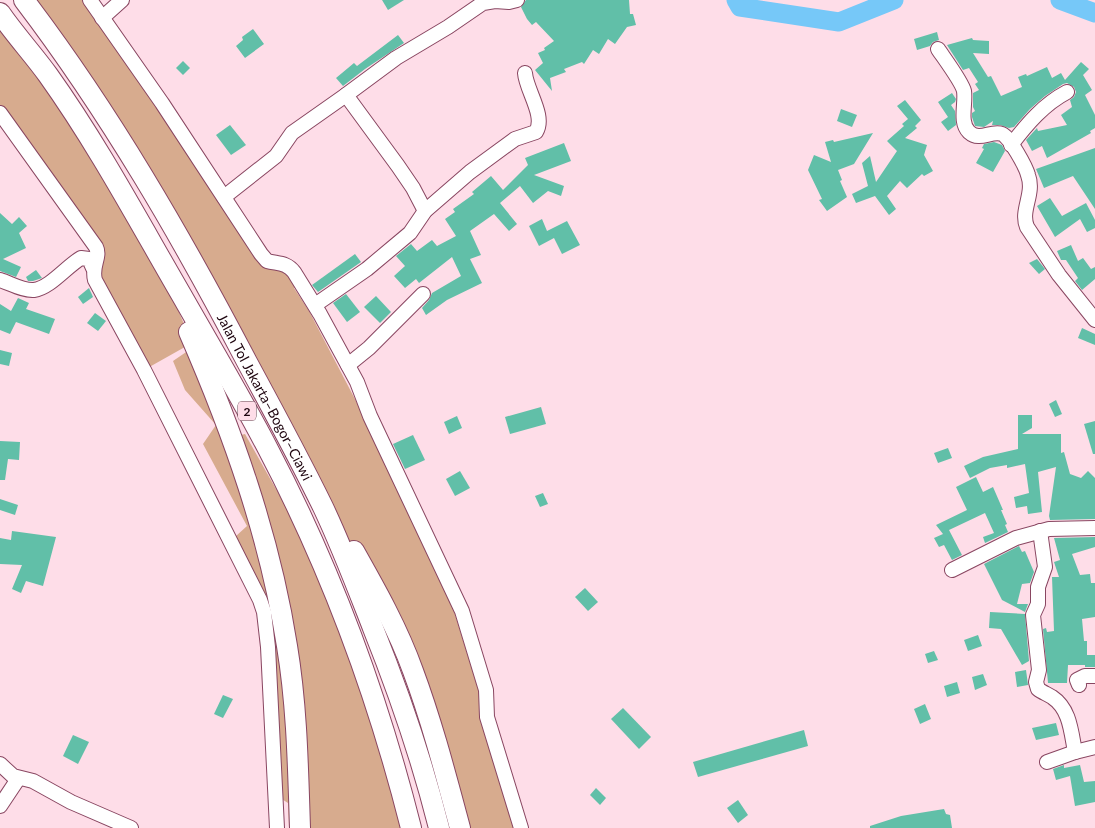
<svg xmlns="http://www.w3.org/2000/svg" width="1095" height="828" viewBox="0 0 1095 828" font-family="Lato,sans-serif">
	<rect width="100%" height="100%" fill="#fedde8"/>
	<g fill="#d7ab8e">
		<polygon points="24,0 90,0 269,262 303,285 294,288 309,311 356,401 453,608 521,828 460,828 425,705 245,357"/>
		<polygon points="0,14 162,272 192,343 144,370 95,280 98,254 0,113"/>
		<polygon points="195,346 232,437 245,434 339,601 411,828 289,828 288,803 277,796 266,617 236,536 247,526 203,444 216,425 185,390 173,361"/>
	</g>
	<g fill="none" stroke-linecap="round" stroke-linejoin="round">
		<g stroke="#76c8f8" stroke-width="19">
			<polyline points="736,0 740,7 839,22 894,0"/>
			<polyline points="1060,0 1095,13"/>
		</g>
	</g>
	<g fill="#61bfa8">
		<polygon points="382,0 404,0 388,10"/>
		<polygon points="526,0 629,0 630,14 633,14 636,25 627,27 615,44 608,39 599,54 593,50 584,64 582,62 564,69 566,72 550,78 552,91 535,70 543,63 538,53 545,50 544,48 554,41 536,22 532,25 527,19 521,7"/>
		<polygon points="253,29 264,44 245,58 236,46 243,40 242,37"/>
		<polygon points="937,32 939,40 933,42 930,46 917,50 914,39"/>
		<polygon points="398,35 404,43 365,69 343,86 336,78 354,63 357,66"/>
		<polygon points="972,38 973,40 989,41 989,54 973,53 988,77 991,76 1001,96 1022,87 1018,77 1026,74 1027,76 1047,67 1052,78 1061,73 1065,80 1081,62 1089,69 1083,75 1092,90 1085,95 1095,115 1095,128 1090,131 1091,133 1047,158 1042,146 1032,151 1026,140 1037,128 1038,131 1067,125 1061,115 1072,107 1070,100 1074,97 1076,92 1074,87 1067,83 1063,84 1045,96 1030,109 1014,127 1009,128 1000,125 992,125 993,121 984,127 975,126 972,117 972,113 975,111 973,107 973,93 979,90 975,84 978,82 969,68 963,70 947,45"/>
		<polygon points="183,61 190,68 183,75 176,68"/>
		<polygon points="952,93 956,99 955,102 951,105 955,111 956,125 948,131 941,122 948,117 938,102"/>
		<polygon points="905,100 921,120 915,126 917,128 905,138 927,145 924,155 933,171 924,176 922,174 907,188 900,181 887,196 896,209 889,215 875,196 856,203 852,194 868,186 862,163 870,156 876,182 897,151 887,141 904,126 902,124 908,119 897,106"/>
		<polygon points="841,109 857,115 852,127 837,121"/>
		<polygon points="230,125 246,145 231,155 216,135"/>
		<polygon points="873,133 854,164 838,170 842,180 840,181 847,197 827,211 819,200 822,199 808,170 814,155 831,162 825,142 833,140 834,142"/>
		<polygon points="994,142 1002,145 1005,151 993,172 976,163 984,149 982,148 984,144"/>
		<polygon points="564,143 571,161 534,175 564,186 561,196 548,191 533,203 520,186 500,203 517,224 509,231 494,214 470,231 481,255 470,259 482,283 447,300 426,315 422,308 429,300 432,293 461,276 452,257 419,283 416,279 405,288 394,276 405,266 396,256 411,244 417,251 432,240 437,246 456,236 445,219 455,212 453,209 474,194 472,192 491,176 503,190 528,165 525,158"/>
		<polygon points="1095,148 1095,209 1073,176 1044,188 1036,169"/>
		<polygon points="1050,198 1062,216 1086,203 1095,220 1095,228 1087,232 1080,219 1055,237 1037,206"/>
		<polygon points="0,213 12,224 19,217 27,226 19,233 26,248 3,259 21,267 16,277 0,271"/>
		<polygon points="542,219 547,231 567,221 580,245 562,254 554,238 539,246 529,226"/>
		<polygon points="1071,245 1078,261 1083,258 1091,269 1095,267 1095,279 1082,290 1075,281 1078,278 1066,260 1061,260 1057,251"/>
		<polygon points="355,254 361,262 318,292 312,285"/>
		<polygon points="1037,259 1045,269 1039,274 1029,263"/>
		<polygon points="36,270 42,278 33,281 28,281 26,277"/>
		<polygon points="89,288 93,297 83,304 78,297"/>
		<polygon points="346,294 360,312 347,322 333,303"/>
		<polygon points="376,296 391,312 380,323 364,307"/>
		<polygon points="18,298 29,303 26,309 55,319 49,334 16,322 10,334 0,330 0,304 11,311"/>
		<polygon points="95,313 106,321 98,331 87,323"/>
		<polygon points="1082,328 1095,334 1095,345 1078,338"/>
		<polygon points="0,350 12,353 9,366 0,364"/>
		<polygon points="1056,400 1062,414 1055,417 1049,404"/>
		<polygon points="541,407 546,424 510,434 505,417"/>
		<polygon points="1018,415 1032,415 1032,428 1022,434 1061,434 1061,453 1064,452 1070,474 1081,478 1088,471 1095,478 1095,519 1050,520 1049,516 1056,467 1038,472 1042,512 1028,514 1027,506 1016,508 1014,497 1029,493 1025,464 1007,468 1007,465 990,468 970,478 964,466 983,457 1018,449"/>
		<polygon points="457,416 462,428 449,434 444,422"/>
		<polygon points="1095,421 1095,454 1093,454 1084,424"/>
		<polygon points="413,435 425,460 405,469 393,444"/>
		<polygon points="0,441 20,442 19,460 8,459 5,480 0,480"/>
		<polygon points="948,448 952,458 938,463 934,453"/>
		<polygon points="460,471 470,488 455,496 446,479"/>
		<polygon points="976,477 983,492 993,487 1003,510 1001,510 1007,524 1005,525 1008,532 985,543 983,537 994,533 985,513 949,530 962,555 952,560 944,545 939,547 934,538 943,534 936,525 967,510 956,487"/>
		<polygon points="543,493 548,504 540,507 535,496"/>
		<polygon points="0,499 18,505 15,515 0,510"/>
		<polygon points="12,531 56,537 43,586 26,581 21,593 12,589 22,565 0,564 0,538 11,540"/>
		<polygon points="1095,537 1095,547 1072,554 1080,575 1090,574 1091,583 1095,583 1095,617 1082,619 1084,641 1087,641 1087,655 1095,655 1095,667 1085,667 1085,665 1068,665 1067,683 1048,683 1043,629 1046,628 1047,632 1054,631 1052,577 1059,577 1054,562 1060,560 1054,538"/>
		<polygon points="1019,546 1022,552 1025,551 1034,572 1030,583 1022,584 1017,604 1028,604 1025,612 1002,600 984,564"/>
		<polygon points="585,588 598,602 588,611 575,597"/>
		<polygon points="990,612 1025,614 1029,661 1022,665 1001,629 989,628"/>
		<polygon points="978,635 982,646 968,651 964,640"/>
		<polygon points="934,651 938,660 928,663 925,654"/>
		<polygon points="1026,670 1028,685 1017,687 1015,672"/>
		<polygon points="983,674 987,685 975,690 972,677"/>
		<polygon points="957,682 960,693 947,697 944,686"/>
		<polygon points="223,695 233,699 223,718 214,714"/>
		<polygon points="925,704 931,719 920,724 914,709"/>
		<polygon points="623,708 651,737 639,749 611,719"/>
		<polygon points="1056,723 1059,735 1036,740 1032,728"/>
		<polygon points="804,730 808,746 698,777 693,762"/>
		<polygon points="73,735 89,742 78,764 63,756"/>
		<polygon points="1064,765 1064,768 1080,765 1084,782 1095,781 1095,802 1075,806 1070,776 1056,780 1053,769"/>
		<polygon points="596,788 606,798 600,805 590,795"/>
		<polygon points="738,800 748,815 738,823 727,808"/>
		<polygon points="944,809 946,814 950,815 952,828 870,828 870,826 901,816"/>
	</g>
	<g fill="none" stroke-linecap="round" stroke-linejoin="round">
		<g stroke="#894661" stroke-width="16">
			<g id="minor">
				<path d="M90 0 162 103 261 254 267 261C278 264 286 262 294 272L320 314 357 382 370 416 462 611 486 690 487 717 521 828"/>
				<polyline points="102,18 122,0"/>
				<path d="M938 49C944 58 962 82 964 91 966 104 959 122 969 132 980 142 991 130 1002 134 1009 136 1026 167 1028 175 1035 194 1020 210 1027 227L1059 275 1095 320"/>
				<polyline points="346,95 398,166 413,188 425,211"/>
				<path d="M0 113 96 247C101 257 91 266 95 280L144 370 260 600 264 612 268 647 277 828"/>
				<path d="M1011 145C1027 124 1044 104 1067 92"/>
				<polyline points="224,197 276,156 292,133 346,95 396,58 448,27 483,3 495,1 509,2 517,0"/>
				<path d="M0 280C10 283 23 291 34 290 50 288 67 266 81 258L89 259 93 268"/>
				<path d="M315 305 367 269 410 233 425 211 470 172 515 139 536 132C546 116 526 90 525 73"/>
				<polyline points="348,365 369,348 423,294"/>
				<path d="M1040 531 1045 567 1038 587V604L1033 615 1039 670 1036 682 1038 689C1042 692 1047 694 1052 697 1070 709 1071 731 1075 752"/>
				<polyline points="952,570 1016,538 1049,529 1095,528"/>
				<polyline points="1079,685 1077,680 1085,676 1095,676"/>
				<polyline points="1047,762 1075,752 1095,747"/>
				<polyline points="0,764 13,776 33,781 71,802 131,828"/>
				<polyline points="0,806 18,779"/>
			</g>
		</g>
		<g stroke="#894661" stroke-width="22">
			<g id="highway">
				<path id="s1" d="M24 0C110 113 181 236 247 362 273 410 299 458 323 507 342 547 357 587 373 628 399 693 422 760 439 828"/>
				<path d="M0 13C15 35 33 54 48 75 98 145 139 222 182 296 211 347 241 397 268 449 331 569 378 697 411 828"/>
				<path d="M189 332C233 433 270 537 287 646 297 706 298 767 300 828"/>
				<path d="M354 551C376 590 398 629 413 671 432 722 446 776 460 828"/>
			</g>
		</g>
		<use href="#minor" stroke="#fff" stroke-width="14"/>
		<use href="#highway" stroke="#fff" stroke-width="20"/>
	</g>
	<g text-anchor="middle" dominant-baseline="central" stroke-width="4" stroke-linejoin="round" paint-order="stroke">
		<rect fill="#fedde8" stroke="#60454f" stroke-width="1" x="238" y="401.5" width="18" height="19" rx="4"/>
		<g font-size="12" font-weight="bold" fill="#1d040e">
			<text x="247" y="411">2</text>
		</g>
		<g font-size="14" fill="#1d040e" stroke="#fedde8">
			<text stroke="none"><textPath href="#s1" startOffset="465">Jalan Tol Jakarta–Bogor–Ciawi</textPath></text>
		</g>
	</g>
</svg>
